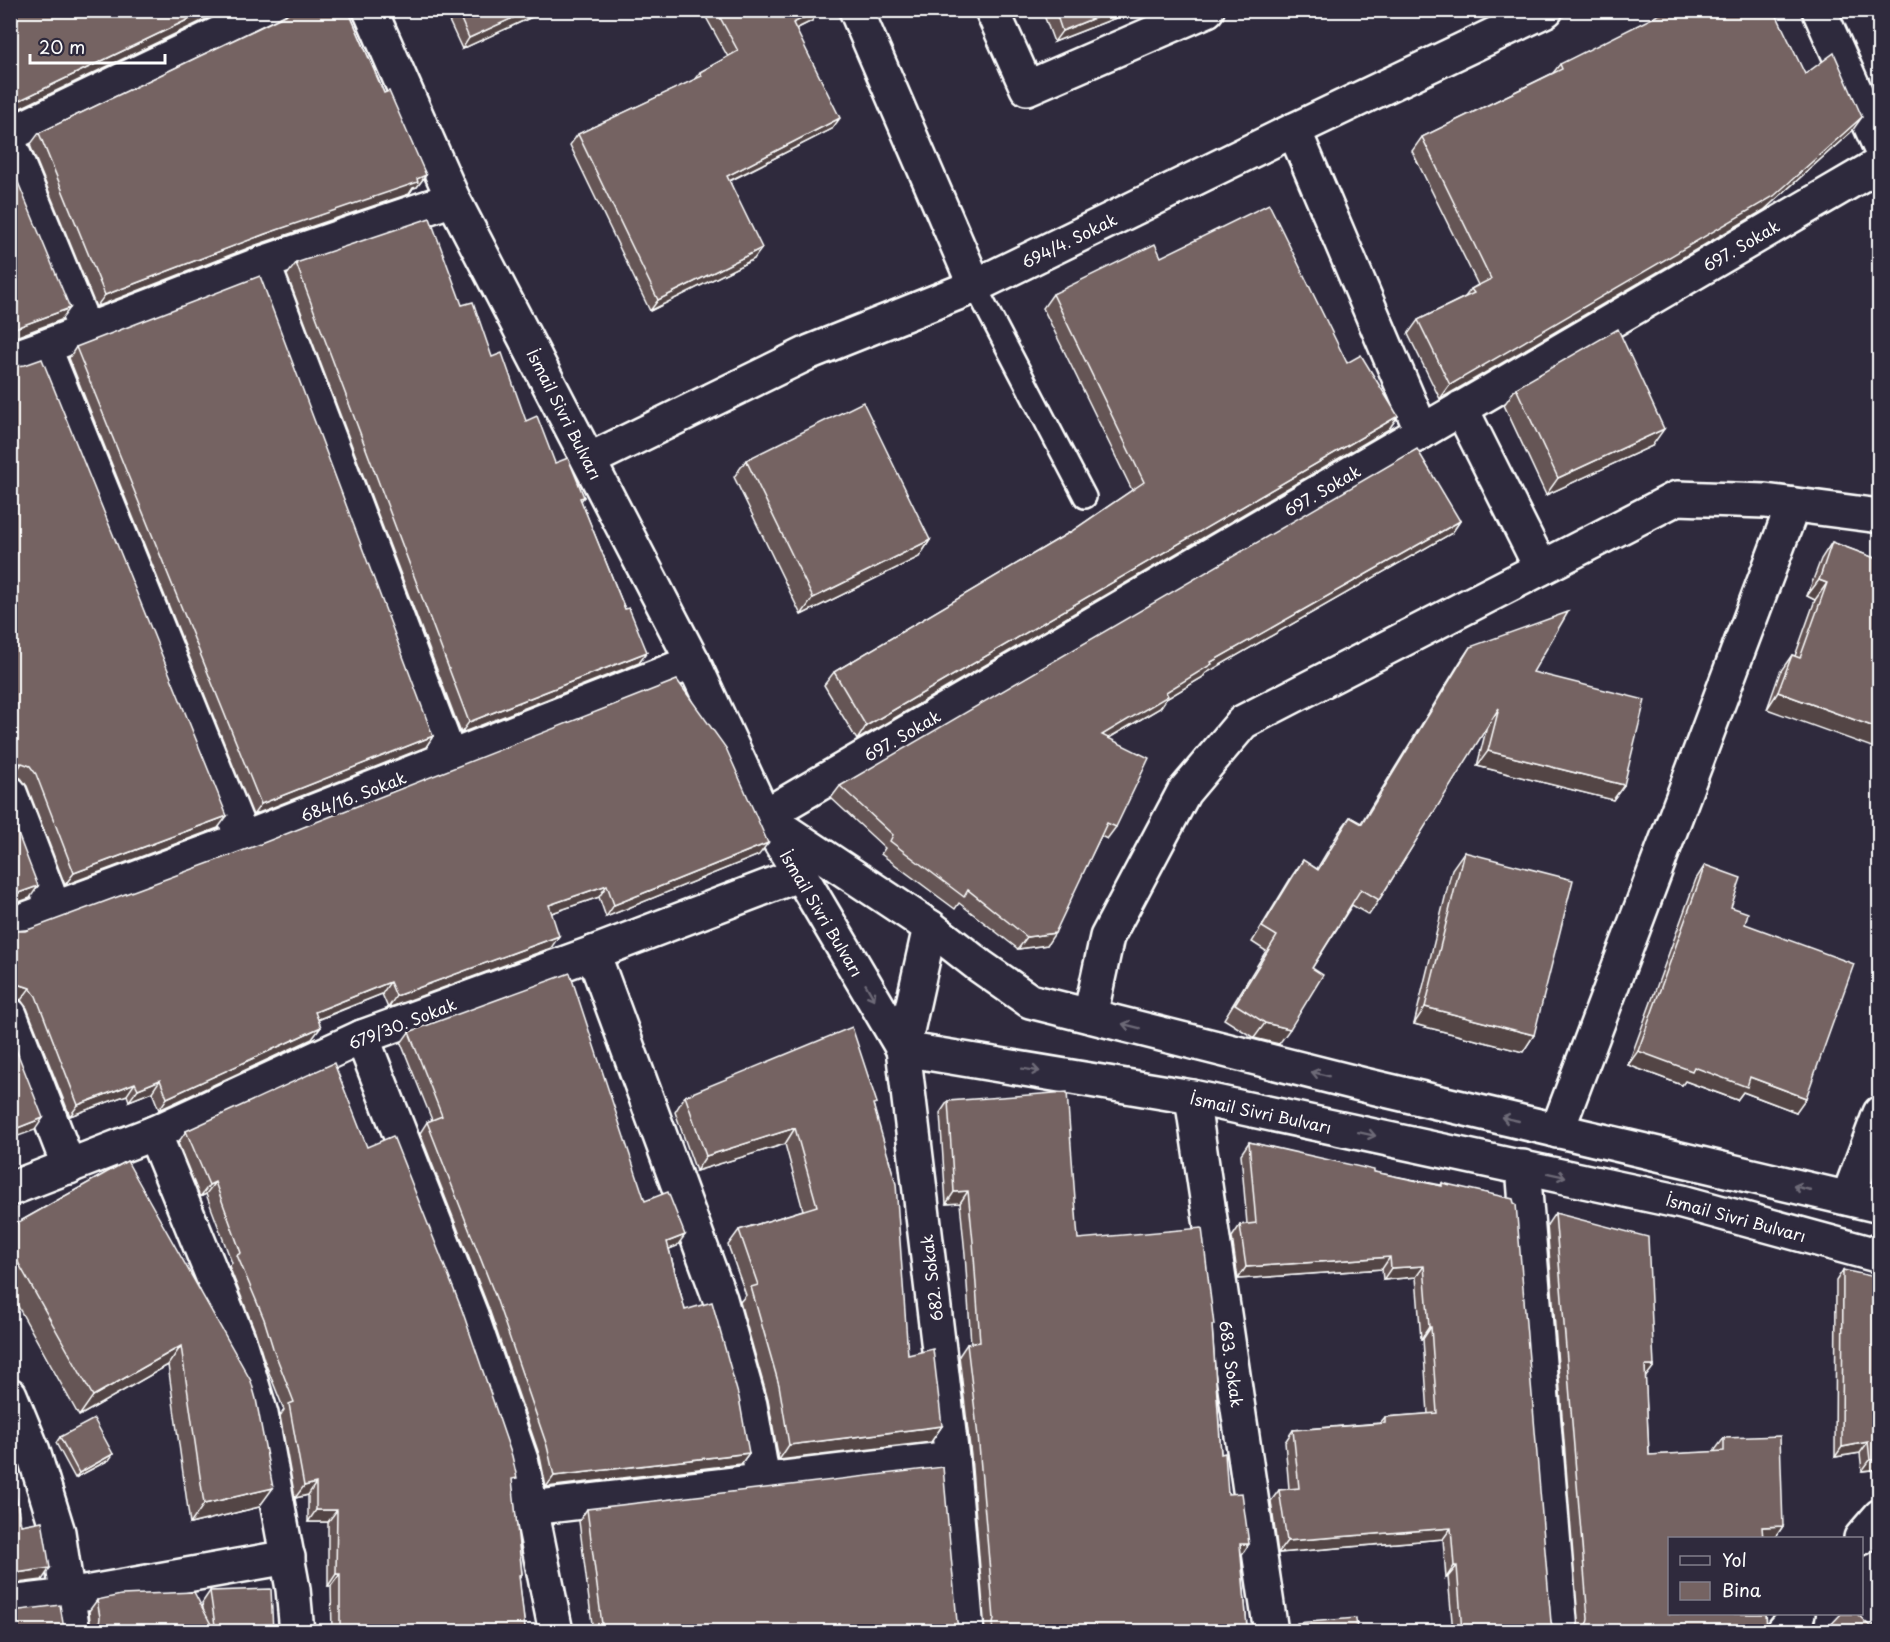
<svg xmlns="http://www.w3.org/2000/svg" width="1890" height="1642" viewBox="0 0 1890 1642" font-family="'Playpen Sans',sans-serif">
	<rect width="100%" height="100%" fill="#2f2a3d"/>
	<filter id="ink" filterUnits="userSpaceOnUse"><feTurbulence type="fractalNoise" baseFrequency=".0167" numOctaves="2"/><feDisplacementMap in="SourceGraphic" scale="12" xChannelSelector="R" yChannelSelector="G"/><feConvolveMatrix kernelMatrix="1 2 1 2 8 2 1 2 1" color-interpolation-filters="sRGB"/></filter>
	<g filter="url(#ink)">
		<g fill="none" stroke-linecap="round" stroke-linejoin="round">
			<g stroke="#fff" stroke-width="26">
				<polyline id="lane" points="975,286 1085,497"/>
			</g>
			<g stroke="#fff" stroke-width="38">
				<g id="street">
					<polyline points="856,10 975,286"/>
					<polyline points="992,10 1027,88 1207,10"/>
					<polyline points="1819,10 1880,147"/>
					<polyline points="1294,130 1422,432"/>
					<polyline points="10,134 269,10"/>
					<polyline points="10,145 86,331"/>
					<polyline points="263,263 450,758"/>
					<polyline points="44,347 243,839"/>
					<polyline points="10,359 44,347 263,263 453,199"/>
					<polyline points="1461,408 1541,568"/>
					<polyline points="589,460 810,352 975,286 1294,130 1546,10"/>
					<polyline points="10,793 54,908"/>
					<polyline points="764,816 1880,164"/>
					<polyline points="10,925 243,839 693,662"/>
					<polyline points="593,953 720,1299 750,1405 763,1480"/>
					<polyline points="10,1015 69,1167"/>
					<polyline points="1090,1016 1107,937 1184,792 1243,722 1677,498 1765,501 1880,516"/>
					<polyline points="362,1037 471,1315 522,1463 556,1632"/>
					<polyline points="1192,1097 1271,1632"/>
					<polyline points="1557,1131 1793,505"/>
					<polyline points="154,1133 238,1338 261,1414 293,1589 297,1632"/>
					<polyline points="1523,1167 1561,1632"/>
					<polyline points="1848,1198 1880,1113"/>
					<polyline points="10,1395 33,1451 58,1532 73,1632"/>
					<polyline points="531,1508 952,1458"/>
					<polyline points="1861,1538 1880,1516"/>
					<polyline points="10,1603 68,1596 288,1557"/>
					<polyline points="1783,1632 1798,1614"/>
				</g>
			</g>
			<g stroke="#fff" stroke-width="38">
				<g id="secondary">
					<polyline points="370,10 453,199 693,662 764,816 800,874 903,1049 1192,1097 1682,1202 1880,1256"/>
					<polyline points="775,824 930,927 980,966 1030,1001 1364,1085 1880,1206"/>
					<polyline points="930,927 903,1049 952,1458 967,1632"/>
					<polyline points="10,1189 154,1133 362,1037 593,953 800,874"/>
				</g>
			</g>
			<use href="#lane" stroke="#2f2a3d" stroke-width="21"/>
			<use href="#street" stroke="#2f2a3d" stroke-width="33"/>
			<use href="#secondary" stroke="#2f2a3d" stroke-width="33"/>
		</g>
		<g fill="#655554" stroke="#fff" stroke-width="1.5">
			<polygon points="288,10 348,10 384,93 426,175 417,187 413,188 409,194 256,245 96,307 30,145 39,133 287,14"/>
			<polygon points="444,10 547,10 462,49"/>
			<polygon points="702,10 819,10 812,21 796,29 832,129 730,181 754,259 650,311 570,145 578,134 694,80 700,72 728,57"/>
			<polygon points="1042,10 1136,10 1054,42"/>
			<polygon points="1560,64 1805,74 1852,131 1764,210 1440,399 1408,334 1418,320 1465,297 1471,289 1478,285 1412,151 1422,137 1553,73"/>
			<polygon points="1161,257 1347,363 1398,416 1389,429 857,740 824,685 834,672 1072,531 1132,490 1043,308 1053,294"/>
			<polygon points="296,263 462,305 492,357 526,421 555,463 584,497 581,501 625,609 647,652 639,663 461,733 287,275"/>
			<polygon points="76,347 433,736 426,747 253,815 69,358"/>
			<polygon points="10,363 218,828 65,885 27,786 21,778 14,775"/>
			<polygon points="1516,388 1652,446 1546,495 1504,405"/>
			<polygon points="746,460 930,540 919,557 801,615 734,477"/>
			<polygon points="1460,521 1452,533 1206,673 1203,677 1166,699 1160,708 1109,738 1116,827 1107,839 1101,836 1047,945 1018,949 959,903 955,909 881,854 885,848 831,798 840,786"/>
			<polygon points="1832,542 1880,560 1767,709 1780,672 1792,655 1795,656 1815,600 1807,596 1821,559"/>
			<polygon points="1470,647 1533,672 1624,785 1613,800 1477,766 1487,726 1379,900 1369,915 1352,905 1312,968 1279,1044 1254,1038 1224,1019 1266,951 1252,942 1292,876 1303,860 1317,869 1339,832 1350,817 1361,823 1460,662"/>
			<polygon points="1464,852 1534,1035 1523,1052 1414,1024 1452,869"/>
			<polygon points="759,855 606,917 599,897 551,913 551,948 388,1008 382,994 318,1020 321,1027 312,1039 159,1110 152,1092 129,1101 127,1095 70,1116 27,1008 21,1000 12,996 10,997 10,929 15,931"/>
			<polygon points="1705,865 1731,907 1745,924 1796,1112 1743,1092 1737,1100 1685,1081 1682,1085 1628,1065 1696,879"/>
			<polygon points="409,1032 645,1201 677,1246 669,1249 685,1310 749,1453 741,1464 546,1487 540,1457 489,1309 420,1133 427,1122 432,1120 401,1043"/>
			<polygon points="685,1096 874,1107 908,1355 942,1426 931,1442 779,1460 768,1400 740,1302 746,1295 728,1245 739,1230 803,1210 785,1144 696,1171 675,1112"/>
			<polygon points="948,1101 1078,1239 1212,1327 1221,1454 1228,1494 1241,1555 1247,1627 1265,1632 985,1632 971,1456 959,1356 967,1344 971,1344 965,1254 960,1203 946,1204 940,1113"/>
			<polygon points="186,1131 367,1147 512,1485 522,1574 519,1578 525,1629 523,1632 332,1632 331,1586 328,1586 328,1522 308,1522 308,1495 295,1498 280,1416 284,1410 264,1360 255,1331 229,1266 232,1263 206,1194 200,1197 178,1143"/>
			<polygon points="1249,1142 1374,1172 1441,1185 1442,1183 1551,1622 1555,1632 1453,1632 1448,1577 1446,1578 1443,1539 1278,1553 1271,1501 1279,1490 1289,1489 1285,1442 1293,1430 1380,1423 1385,1417 1428,1414 1423,1339 1421,1339 1416,1277 1383,1280 1382,1269 1238,1279 1232,1237 1240,1225 1247,1224 1241,1154"/>
			<polygon points="127,1161 259,1507 190,1524 168,1365 79,1416 10,1292 10,1227"/>
			<polygon points="1555,1213 1654,1366 1645,1377 1649,1455 1715,1452 1715,1450 1724,1438 1783,1526 1775,1538 1763,1539 1767,1632 1579,1632 1547,1225"/>
			<polygon points="1843,1270 1880,1469 1862,1471 1860,1453 1835,1457 1836,1281"/>
			<polygon points="60,1437 113,1454 109,1460 75,1478 56,1443"/>
			<polygon points="587,1509 957,1622 960,1631 593,1632 579,1521"/>
			<polygon points="210,1591 273,1632 91,1632 89,1611 97,1600 203,1608 202,1603"/>
		</g>
		<g fill="#524545" stroke="#fff" stroke-width="1.5">
			<polygon points="208,10 225,10 10,113 10,105"/>
			<polygon points="530,10 547,10 462,49 469,38"/>
			<polygon points="819,10 812,21 785,34 793,23"/>
			<polygon points="1114,10 1136,10 1054,42 1062,31"/>
			<polygon points="1862,117 1852,131 1764,210 1440,399 1450,385"/>
			<polygon points="840,118 832,129 719,186 727,176"/>
			<polygon points="426,175 417,187 413,188 409,194 256,245 96,307 105,295 265,234"/>
			<polygon points="762,248 754,259 650,311 658,300"/>
			<polygon points="70,308 61,320 10,339 10,330"/>
			<polygon points="1398,416 1389,429 857,740 866,726"/>
			<polygon points="1664,429 1652,446 1546,495 1558,478"/>
			<polygon points="1460,521 1452,533 1206,673 1203,677 1166,699 1160,708 1093,747 1102,735 1166,692 1211,662"/>
			<polygon points="930,540 919,557 801,615 813,598"/>
			<polygon points="1819,580 1827,583 1815,600 1807,596"/>
			<polygon points="647,652 639,663 461,733 469,722"/>
			<polygon points="1778,692 1880,729 1880,750 1767,709"/>
			<polygon points="433,736 426,747 253,815 261,804"/>
			<polygon points="1488,751 1624,785 1613,800 1477,766"/>
			<polygon points="22,763 14,775 10,775 10,764"/>
			<polygon points="227,816 218,828 65,885 74,873"/>
			<polygon points="768,843 759,855 606,917 614,905"/>
			<polygon points="607,885 599,897 540,917 549,905"/>
			<polygon points="38,886 30,898 10,905 10,896"/>
			<polygon points="1055,933 1047,945 1018,949 1027,937"/>
			<polygon points="559,936 551,948 388,1008 396,996"/>
			<polygon points="390,982 382,994 306,1024 315,1012"/>
			<polygon points="21,985 30,988 21,1000 12,996 10,997 10,986"/>
			<polygon points="1425,1007 1534,1035 1523,1052 1414,1024"/>
			<polygon points="1265,1023 1290,1029 1279,1044 1254,1038"/>
			<polygon points="321,1027 312,1039 159,1110 167,1098"/>
			<polygon points="1638,1051 1694,1067 1750,1077 1806,1098 1796,1112 1743,1092 1737,1100 1685,1081 1682,1085 1628,1065"/>
			<polygon points="160,1080 152,1092 129,1101 138,1089"/>
			<polygon points="135,1083 127,1095 70,1116 78,1105"/>
			<polygon points="43,1118 35,1130 10,1139 10,1131"/>
			<polygon points="795,1128 785,1144 696,1171 706,1156"/>
			<polygon points="215,1182 206,1194 200,1197 209,1185"/>
			<polygon points="968,1191 960,1203 946,1204 954,1192"/>
			<polygon points="685,1235 677,1246 659,1253 667,1242"/>
			<polygon points="1390,1257 1382,1269 1238,1279 1246,1267"/>
			<polygon points="1424,1266 1416,1277 1383,1280 1391,1268"/>
			<polygon points="1429,1327 1431,1327 1423,1339 1421,1339"/>
			<polygon points="181,1346 168,1365 79,1416 93,1396"/>
			<polygon points="1645,1366 1654,1366 1645,1378"/>
			<polygon points="942,1426 931,1442 779,1460 789,1445"/>
			<polygon points="1868,1442 1860,1453 1835,1457 1842,1447"/>
			<polygon points="749,1453 741,1464 546,1487 554,1476"/>
			<polygon points="113,1454 109,1460 75,1478 79,1473"/>
			<polygon points="1880,1459 1880,1469 1862,1471 1870,1460"/>
			<polygon points="316,1483 308,1495 295,1498 304,1486"/>
			<polygon points="273,1488 259,1507 190,1524 204,1504"/>
			<polygon points="316,1510 337,1510 328,1522 308,1522"/>
			<polygon points="1783,1526 1775,1538 1754,1539 1762,1527"/>
			<polygon points="1451,1528 1443,1539 1278,1553 1287,1541"/>
			<polygon points="1240,1544 1249,1544 1241,1556"/>
			<polygon points="1454,1566 1457,1566 1448,1577 1446,1578"/>
			<polygon points="50,1568 42,1580 10,1584 10,1575 16,1573"/>
			<polygon points="336,1574 340,1574 331,1586 328,1586"/>
		</g>
		<g fill="#756362" stroke="#fff" stroke-width="1.5">
			<polygon points="10,10 47,11 208,10 10,105"/>
			<polygon points="291,10 348,10 384,93 389,91 426,175 417,179 418,182 265,234 105,295 39,133 286,15"/>
			<polygon points="457,10 530,10 469,38"/>
			<polygon points="716,10 819,10 793,23 840,118 727,176 762,248 658,300 578,134 702,76 700,72 738,51"/>
			<polygon points="1055,10 1114,10 1062,31"/>
			<polygon points="1668,10 1774,10 1805,74 1834,53 1862,117 1774,196 1450,385 1418,320 1474,293 1471,289 1491,279 1422,137 1562,69 1560,64"/>
			<polygon points="10,163 70,308 10,330"/>
			<polygon points="1269,204 1347,363 1361,355 1398,416 866,726 834,672 1072,531 1144,482 1053,294 1155,244 1161,257"/>
			<polygon points="430,218 462,305 473,302 492,357 502,353 526,421 537,416 555,463 568,458 584,497 580,498 625,609 629,608 647,652 469,722 296,263"/>
			<polygon points="260,276 433,736 261,804 76,347"/>
			<polygon points="1618,329 1664,429 1558,478 1516,388"/>
			<polygon points="42,359 227,816 74,873 36,774 30,766 22,763 10,764 10,363 16,366 25,365"/>
			<polygon points="863,402 930,540 813,598 746,460"/>
			<polygon points="1417,449 1460,521 1211,662 1212,664 1166,692 1168,696 1102,735 1149,758 1116,827 1107,823 1055,933 1027,937 968,890 964,897 890,841 893,835 840,786"/>
			<polygon points="1832,542 1880,560 1880,729 1778,692 1792,655 1800,658 1827,583 1819,580"/>
			<polygon points="1568,612 1533,672 1645,700 1624,785 1488,751 1499,708 1379,900 1361,889 1312,968 1323,975 1290,1029 1265,1023 1235,1004 1277,936 1262,927 1303,860 1318,870 1350,817 1362,824 1470,647"/>
			<polygon points="677,680 726,748 768,843 614,905 607,885 549,905 559,936 396,996 390,982 315,1012 321,1027 167,1098 160,1080 138,1089 135,1083 78,1105 36,996 30,988 21,985 10,986 10,929 15,931 25,931 258,845"/>
			<polygon points="10,813 38,886 10,896"/>
			<polygon points="1464,852 1573,880 1534,1035 1425,1007"/>
			<polygon points="1705,865 1741,878 1731,907 1748,913 1745,924 1854,964 1806,1098 1750,1077 1747,1087 1694,1067 1692,1071 1638,1051"/>
			<polygon points="570,973 645,1201 668,1192 685,1235 667,1242 685,1310 712,1302 739,1398 749,1453 554,1476 547,1446 496,1298 427,1122 442,1116 409,1032"/>
			<polygon points="852,1027 877,1103 873,1104 896,1184 908,1355 933,1349 942,1426 789,1445 779,1385 751,1287 758,1285 739,1230 817,1206 795,1128 706,1156 685,1096"/>
			<polygon points="10,1034 43,1118 10,1131"/>
			<polygon points="334,1063 367,1147 393,1136 462,1310 512,1456 517,1478 512,1479 522,1574 519,1575 525,1629 522,1629 522,1632 340,1632 340,1574 336,1574 337,1510 316,1510 316,1483 304,1486 289,1404 294,1402 273,1348 264,1319 237,1255 241,1253 215,1182 209,1185 186,1131"/>
			<polygon points="1067,1092 1078,1239 1202,1228 1214,1325 1212,1325 1221,1454 1225,1453 1228,1494 1242,1493 1249,1544 1240,1544 1247,1627 1262,1626 1265,1632 989,1632 992,1629 994,1619 979,1445 967,1344 980,1342 973,1242 968,1191 954,1192 948,1101"/>
			<polygon points="1249,1142 1374,1170 1374,1172 1442,1186 1442,1183 1513,1199 1514,1203 1516,1204 1551,1622 1555,1632 1462,1632 1457,1566 1454,1566 1451,1528 1287,1541 1279,1490 1299,1488 1293,1430 1385,1423 1385,1417 1437,1413 1431,1327 1429,1327 1424,1266 1391,1268 1390,1257 1246,1267 1240,1225 1256,1223"/>
			<polygon points="127,1161 251,1381 256,1399 273,1488 204,1504 181,1346 93,1396 10,1248 10,1227"/>
			<polygon points="1555,1213 1648,1237 1654,1366 1645,1366 1649,1455 1724,1451 1724,1438 1780,1436 1783,1526 1762,1527 1763,1539 1670,1539 1670,1614 1766,1614 1767,1632 1583,1632 1586,1629 1588,1619"/>
			<polygon points="1843,1270 1880,1278 1880,1459 1870,1460 1868,1442 1842,1447"/>
			<polygon points="94,1419 113,1454 79,1473 60,1437"/>
			<polygon points="10,1459 21,1525 42,1521 50,1568 16,1573 10,1575"/>
			<polygon points="943,1467 957,1622 961,1632 603,1632 587,1509"/>
			<polygon points="271,1589 273,1632 216,1632 210,1591"/>
			<polygon points="194,1592 215,1632 95,1632 99,1626 100,1617 97,1600 121,1595"/>
			<polygon points="60,1605 63,1623 67,1632 10,1632 10,1608 20,1610"/>
			<polygon points="1841,1614 1857,1614 1871,1627 1880,1619 1880,1632 1824,1632"/>
			<polygon points="1356,1618 1357,1632 1293,1632 1296,1628 1297,1623"/>
		</g>
		<defs><path id="oneway-shaft" d="M-6 0H5M1.5-3L5.5 0L1.5 3" fill="none" stroke-width="1.6" stroke-linecap="round" stroke-linejoin="round" transform="scale(1.5)"/></defs>
		<g stroke="#6d6a77">
			<use href="#oneway-shaft" transform="translate(870 992) rotate(60)"/>
			<use href="#oneway-shaft" transform="translate(1131 1026) rotate(-166)"/>
			<use href="#oneway-shaft" transform="translate(1031 1070) rotate(9)"/>
			<use href="#oneway-shaft" transform="translate(1320 1074) rotate(-166)"/>
			<use href="#oneway-shaft" transform="translate(1510 1119) rotate(-167)"/>
			<use href="#oneway-shaft" transform="translate(1367 1134) rotate(12)"/>
			<use href="#oneway-shaft" transform="translate(1557 1175) rotate(12)"/>
			<use href="#oneway-shaft" transform="translate(1802 1188) rotate(-167)"/>
		</g>
	</g>
	<g text-anchor="middle" dominant-baseline="central" stroke-width="6" stroke-linejoin="round" paint-order="stroke">
		<g font-size="16" fill="#fff" stroke="#2f2a3d">
			<text transform="translate(1069 240) rotate(-26)">694/4. Sokak</text>
			<text transform="translate(1741 245) rotate(-30)">697. Sokak</text>
			<text transform="translate(565 414) rotate(63)">İsmail Sivri Bulvarı</text>
			<text transform="translate(1322 490) rotate(-30)">697. Sokak</text>
			<text transform="translate(902 735) rotate(-30)">697. Sokak</text>
			<text transform="translate(353 796) rotate(-21)">684/16. Sokak</text>
			<text transform="translate(822 913) rotate(59)">İsmail Sivri Bulvarı</text>
			<text transform="translate(402 1023) rotate(-21)">679/30. Sokak</text>
			<text transform="translate(1261 1112) rotate(12)">İsmail Sivri Bulvarı</text>
			<text transform="translate(1736 1217) rotate(15)">İsmail Sivri Bulvarı</text>
			<text transform="translate(931 1278) rotate(-97)">682. Sokak</text>
			<text transform="translate(1232 1364) rotate(82)">683. Sokak</text>
		</g>
	</g>
	<rect width="1890" height="1642" fill="none" stroke="#2f2a3d" stroke-width="36"/>
	<rect x="18" y="18" width="1854" height="1606" fill="none" stroke="#fff" stroke-width="2" filter="url(#ink)"/>
	<rect x="1668" y="1537" width="195" height="78" fill="#2f2a3d" stroke="#827f8b" stroke-width="1.5"/>
	<rect x="1680" y="1556" width="30" height="9" fill="#2f2a3d" stroke="#827f8b" stroke-width="1.5"/>
	<text x="1722" y="1567" font-size="18" fill="#ffffff">Yol</text>
	<rect x="1680" y="1582" width="30" height="18" fill="#756362" stroke="#827f8b" stroke-width="1.5"/>
	<text x="1722" y="1597" font-size="18" fill="#ffffff">Bina</text>
	<path d="M30 54v9h135v-9" fill="none" stroke="#ffffff" stroke-width="3"/>
	<text x="39" y="54" font-size="18" fill="#ffffff" stroke="#2f2a3d" stroke-width="4.5" paint-order="stroke">20 m</text>
</svg>
